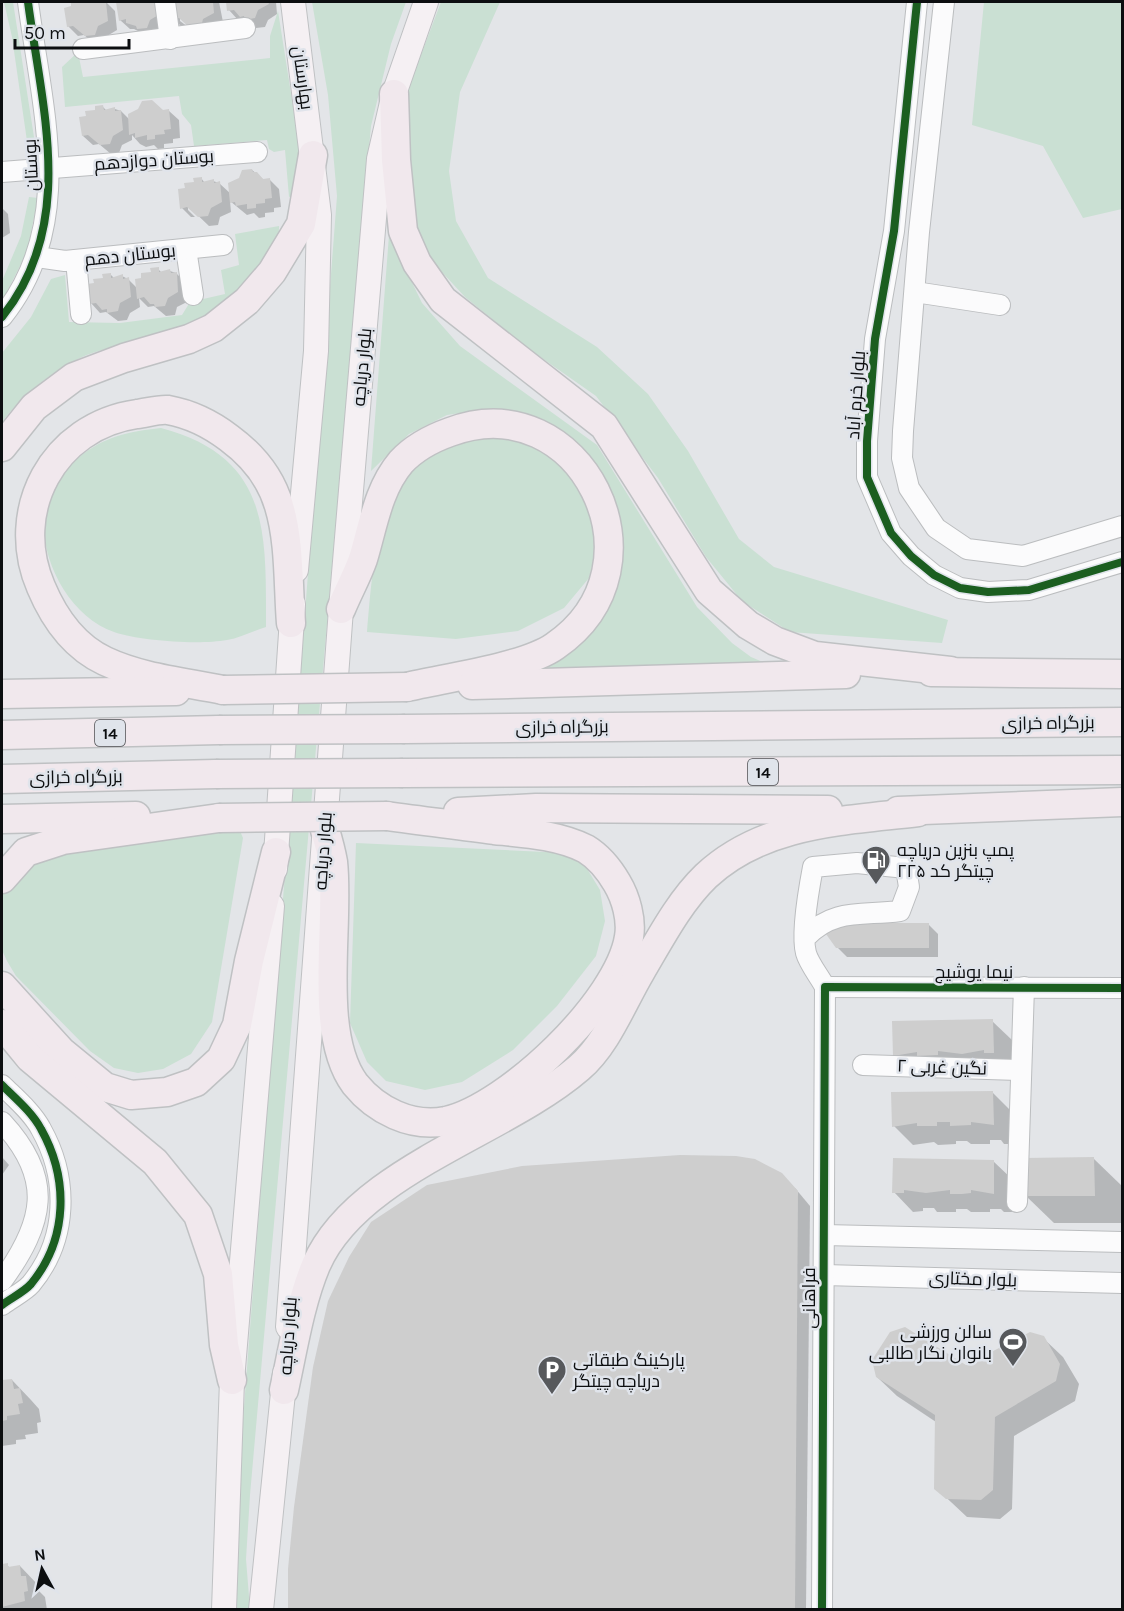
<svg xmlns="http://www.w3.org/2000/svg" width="1124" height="1611" viewBox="0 0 1124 1611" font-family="Karla,Cairo,sans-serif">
	<rect width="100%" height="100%" fill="#e3e5e8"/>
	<g fill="#cae0d3">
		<polygon points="4,2 13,2 36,150 29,155 12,37"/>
		<polygon points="312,2 406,2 391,44 371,126 250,1495 246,1559 250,1609 237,1610 236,1511 337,196 328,95"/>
		<polygon points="441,2 500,2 460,92 449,171 456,221 488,278 597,347 648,394 688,451 739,539 774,567 948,620 942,643 790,632 742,601 706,557 658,478 596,396 529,349 465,297 416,244 405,97"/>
		<polygon points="984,2 1122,2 1122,209 1083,218 1043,146 972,125"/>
		<polygon points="278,11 299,144 298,194 289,197 285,150 274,152 269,149 267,140 194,146 191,125 182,114 179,96 65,107 62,67 78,52 83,77 270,58 270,36"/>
		<polygon points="29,197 38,198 27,252 2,302 2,281 21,236"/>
		<path d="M279 226C280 239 270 251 262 262 241 292 210 319 175 332 142 344 106 344 74 361 46 376 21 397 2 422V353L31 317 51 279 65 275 69 322 120 323 182 315 190 302 225 294 221 270 239 265 235 234Z"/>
		<polygon points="389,235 422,303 460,346 597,445 697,607 732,643 751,657 789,673 479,678 565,649 618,523 614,498 592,459 556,428 527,414 488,409 447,415 409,434 371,471"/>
		<path d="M161 428C270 457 266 531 266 627 253 631 240 638 227 640 199 645 140 641 114 632 57 612 21 523 60 472 64 467 72 462 78 458 105 436 127 432 161 428Z"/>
		<path d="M494 435 545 450 570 474 591 508 597 544 589 578 564 608 518 631 456 639 367 632C372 576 376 472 440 448 456 441 476 439 494 435Z"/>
		<polygon points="240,831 243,838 212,1022 191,1054 163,1069 138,1073 114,1068 90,1051 16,976 7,961 2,950 2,893 7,882 28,860 167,835"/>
		<polygon points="356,843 567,853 586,867 600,890 605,921 596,956 557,1006 513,1050 462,1082 425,1090 386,1081 367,1062 350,1023"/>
	</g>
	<g fill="#0003">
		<polygon points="82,2 106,2 115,11 117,30 107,36 104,44 96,45 84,35 78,36 68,26"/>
		<polygon points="118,2 164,2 159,29 144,34 134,29 130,29 120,20"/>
		<polygon points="171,2 219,2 223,22 212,28 180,17 180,21 188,27 183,28 174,19"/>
		<polygon points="228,2 276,2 277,14 268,20 265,27 256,28 238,20 229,10"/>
		<polygon points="102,106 107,111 115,109 121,111 130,120 169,111 179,120 180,138 173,139 173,143 164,144 164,148 158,149 154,145 146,147 140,144 132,135 132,140 122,145 119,153 111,154 99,144 93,145 83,136 88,117"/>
		<polygon points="252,170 264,180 269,179 279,189 281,207 274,208 274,212 265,213 265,217 259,218 254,213 247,215 230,201 231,212 220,217 218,225 209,226 188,206 188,210 195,217 191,217 182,208 186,189 201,178 205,183 213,181 219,183 231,194"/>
		<polygon points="2,208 8,214 10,233 2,238"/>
		<polygon points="158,269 162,273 170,271 176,273 186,283 187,302 177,307 175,315 166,316 154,306 148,307 139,298 140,307 130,313 127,320 118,321 106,312 100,313 91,303 104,279 110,274 114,278 122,276 128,279 137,288"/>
		<polygon points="928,924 938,934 938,957 847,957 837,947"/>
		<polygon points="992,1021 1012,1040 1013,1071 913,1075 894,1055"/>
		<polygon points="992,1092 1012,1112 1012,1144 1004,1144 1001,1140 990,1140 990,1144 971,1144 967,1141 956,1141 956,1144 938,1145 934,1142 913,1145 894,1126"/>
		<polygon points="2,1157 9,1165 2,1175"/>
		<polygon points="1094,1159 1122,1186 1122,1223 1054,1223 1026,1196"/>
		<polygon points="993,1161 1013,1180 1012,1212 1004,1212 1001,1209 990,1209 990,1212 971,1212 967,1209 956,1209 956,1212 937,1212 934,1208 923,1208 923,1211 913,1212 894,1192"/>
		<polygon points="795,1188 810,1206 806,1610 289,1610"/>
		<polygon points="1043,1338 1063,1357 1079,1384 1075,1401 1014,1436 1012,1509 1000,1519 967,1517 936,1488 936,1422 897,1396 877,1377 966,1366"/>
		<polygon points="2,1380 12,1380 31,1400 39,1409 41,1422 37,1423 38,1433 25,1435 26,1439 16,1440 16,1444 2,1446"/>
		<polygon points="7,1565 10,1568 20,1566 39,1586 39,1591 45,1597 47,1610 2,1610 2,1566"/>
	</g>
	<g fill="#cecece">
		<polygon points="71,2 106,2 108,21 98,26 95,35 85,36 73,26 67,27 64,8 71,6"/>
		<polygon points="116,2 159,2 160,14 150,20 147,28 137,29 136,26 126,23 126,19 119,21"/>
		<polygon points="170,2 213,2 214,13 203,19 201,27 190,28 179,18 172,19"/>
		<polygon points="226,2 268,2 269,4 258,10 255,18 245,20 244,16 240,17 234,10 227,11"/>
		<polygon points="152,100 163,110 169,109 171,129 164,130 165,134 155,135 155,139 147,140 147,135 135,138 135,133 129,135 128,114 138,109 142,101"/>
		<polygon points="103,105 104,110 115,107 115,111 121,110 123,130 113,136 110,144 100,145 88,135 82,136 79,117 86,116 85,111 95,110 95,106"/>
		<polygon points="252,169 253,172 257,172 263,179 270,178 272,198 265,199 265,203 256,204 256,208 247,209 247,204 236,206 235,202 230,203 228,183 239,178 242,170"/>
		<polygon points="202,177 202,182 214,179 214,183 220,181 222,202 211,208 208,216 198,217 187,207 180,209 178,189 185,188 184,183 194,182 193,178"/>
		<polygon points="159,267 159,272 170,269 171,273 177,272 178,292 168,298 165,306 155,307 154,304 150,304 144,297 137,299 135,279 141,278 141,273 151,272 150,268"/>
		<polygon points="111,273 111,278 123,274 123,279 129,277 131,297 120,303 118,311 107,313 107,309 102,310 96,303 89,304 87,284 94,283 93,279 103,278 102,274"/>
		<polygon points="823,923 929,923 929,948 836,948 826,934"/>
		<polygon points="993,1019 994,1053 984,1053 984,1050 962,1054 938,1051 938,1055 917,1056 917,1052 893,1056 892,1021"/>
		<polygon points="993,1091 994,1125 971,1122 971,1125 950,1126 950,1122 937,1122 937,1126 917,1126 917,1123 892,1127 891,1092"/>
		<polygon points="680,1155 736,1156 755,1159 782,1173 798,1191 795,1610 288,1610 288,1569 294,1507 313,1367 328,1301 349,1257 371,1222 427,1185 522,1166"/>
		<polygon points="1094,1157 1095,1196 1024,1196 1024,1158"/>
		<polygon points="893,1158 994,1160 994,1194 971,1190 971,1193 962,1194 950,1194 950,1190 926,1193 904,1190 904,1193 892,1193"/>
		<polygon points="905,1327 966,1365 1030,1332 1044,1336 1060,1364 1056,1381 995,1417 993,1490 981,1500 946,1499 934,1489 935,1415 876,1377 872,1360 890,1332"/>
		<polygon points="12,1379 14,1389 20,1388 23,1403 18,1404 20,1414 7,1416 7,1420 2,1421 2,1380"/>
		<polygon points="8,1563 8,1567 20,1565 21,1576 26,1576 28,1591 24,1592 25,1601 2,1607 2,1564"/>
	</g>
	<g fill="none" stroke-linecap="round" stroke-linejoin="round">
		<g stroke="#bbbdbf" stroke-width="22">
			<g id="minor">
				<polyline points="165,2 170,39"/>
				<polyline points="917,2 894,231 875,339 867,441 867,477 891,533 911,556 934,575 960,588 988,592 1029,590 1122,562"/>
				<polyline points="944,2 919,232 903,431 902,458 909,488 936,528 967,549 1023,556 1122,526"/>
				<polyline points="83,49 245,28"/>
				<polyline points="2,172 257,152"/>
				<polyline points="186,249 193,295"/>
				<polyline points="37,257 65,261 223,245"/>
				<polyline points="76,260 81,314"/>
				<polyline points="915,292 1000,305"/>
				<path d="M2 317C77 224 42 109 28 2"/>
				<path d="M806 937C834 908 862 916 900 911L909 887 906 868 857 863 813 867C809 888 801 934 806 953 809 964 820 977 825 987"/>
				<polyline points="825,987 1122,988"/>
				<polyline points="863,1065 1021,1070"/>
				<path d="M2 1085C15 1098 32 1112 41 1129 69 1179 68 1239 31 1284 24 1292 11 1298 2 1305"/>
				<path d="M2 1122C55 1179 44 1223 2 1281"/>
				<polyline points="1017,1202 1024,987"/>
				<polyline points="824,1235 1122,1242"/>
				<polyline points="824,1275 1122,1283"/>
				<polyline points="822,1610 825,987"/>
			</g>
		</g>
		<g stroke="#bfc1c3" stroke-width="26">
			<g id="major">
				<polyline points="293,2 319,215 316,351 296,570"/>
				<polyline points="275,869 293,604"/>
				<polyline points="288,1327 341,609 379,159 394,94 426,2"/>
				<polyline points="224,1610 232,1380 272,906"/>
				<polyline points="261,1610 285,1373"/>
			</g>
		</g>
		<g stroke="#bfc1c3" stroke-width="31">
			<g id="highway">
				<polyline points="394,94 396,160 403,231 417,263 443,300 604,426 709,591 748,625 775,641 815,656 950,671"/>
				<polyline points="2,447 34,407 74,377 124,358 189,339 213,328 247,301 272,272 301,224 313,155"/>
				<path d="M341 609C348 592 357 576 363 559 373 526 378 489 401 462 414 448 433 438 450 432 580 383 672 566 555 646 526 667 445 678 407 687"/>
				<polyline points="931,672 1122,674"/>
				<polyline points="472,685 846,674"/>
				<path d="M223 690C184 682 141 678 105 661 73 646 54 618 41 587 8 511 53 426 137 414 146 413 159 409 168 410 190 414 212 425 229 438 252 455 271 478 279 506 290 542 288 586 291 623"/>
				<polyline points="2,694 176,691"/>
				<polyline points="405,729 1122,722"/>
				<polyline points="2,735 219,730"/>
				<polyline points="403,773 1122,770"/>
				<polyline points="2,779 216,774"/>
				<polyline points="898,811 1122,802"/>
				<polyline points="458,812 536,808 828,810"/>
				<polyline points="2,819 136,816"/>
				<path d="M325 830C328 840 331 851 333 862 340 925 317 1033 355 1084 376 1110 411 1128 446 1121 508 1107 619 1001 629 937 632 920 626 898 617 883 610 871 599 857 586 849 559 835 524 833 494 830 458 825 422 821 387 816"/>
				<polyline points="2,879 26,852 63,840 219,818"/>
				<polyline points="2,986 61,1051 105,1087 131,1095 167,1092 196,1082 221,1059 237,1025 249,961 276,852"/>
				<polyline points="2,1024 30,1058 155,1162 198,1215 218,1274 224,1345 232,1380"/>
				<path d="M284 1390C293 1349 300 1303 316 1265 357 1171 504 1133 579 1068 607 1044 622 1003 641 971 660 939 679 902 706 876 764 822 844 821 918 812"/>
			</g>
		</g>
		<use href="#minor" stroke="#fbfbfc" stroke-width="20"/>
		<use href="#major" stroke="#f5f0f3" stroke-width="24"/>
		<use href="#highway" stroke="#f1e8ed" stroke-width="28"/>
		<g stroke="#bfc1c3" stroke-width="31" stroke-linecap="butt">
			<g id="highway-bridge">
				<polyline points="223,690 407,687"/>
				<polyline points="219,730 405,729"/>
				<polyline points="216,774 403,773"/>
				<polyline points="219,818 387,816"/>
			</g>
		</g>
		<use href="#highway-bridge" stroke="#f1e8ed" stroke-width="28"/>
		<g stroke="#e0e4eb" stroke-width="11">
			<g id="cycleway">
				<polyline points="917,2 894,231 875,339 867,441 867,477 891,533 911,556 934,575 960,588 988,592 1029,590 1122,562"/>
				<path d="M2 317C77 224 42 109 28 2"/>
				<path d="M2 1085C15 1098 32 1112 41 1129 69 1179 68 1239 31 1284 24 1292 11 1298 2 1305"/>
				<polyline points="822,1610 825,987 1122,988"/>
			</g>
		</g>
		<use href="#cycleway" stroke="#1b5e20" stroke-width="8"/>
	</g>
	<defs>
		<g id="fuel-pin" transform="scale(1.5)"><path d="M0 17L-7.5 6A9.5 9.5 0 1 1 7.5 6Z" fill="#57595c" stroke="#e0e4eb"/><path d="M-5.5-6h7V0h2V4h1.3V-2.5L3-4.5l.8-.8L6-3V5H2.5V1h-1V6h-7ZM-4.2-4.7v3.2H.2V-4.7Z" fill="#fff"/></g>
		<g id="stadium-pin" transform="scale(1.5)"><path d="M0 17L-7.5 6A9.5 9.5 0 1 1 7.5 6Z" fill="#57595c" stroke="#e0e4eb"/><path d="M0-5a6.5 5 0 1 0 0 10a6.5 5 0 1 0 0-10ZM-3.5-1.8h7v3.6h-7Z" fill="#fff"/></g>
		<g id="parking-pin" transform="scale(1.5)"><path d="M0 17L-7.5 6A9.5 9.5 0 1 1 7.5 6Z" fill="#57595c" stroke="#e0e4eb"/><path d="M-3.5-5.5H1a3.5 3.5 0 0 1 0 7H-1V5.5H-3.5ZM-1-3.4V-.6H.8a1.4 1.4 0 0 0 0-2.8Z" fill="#fff"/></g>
	</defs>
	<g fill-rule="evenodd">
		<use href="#fuel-pin" x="876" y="860"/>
		<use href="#stadium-pin" x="1013" y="1342"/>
		<use href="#parking-pin" x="552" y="1370"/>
	</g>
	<g text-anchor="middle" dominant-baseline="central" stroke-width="5" stroke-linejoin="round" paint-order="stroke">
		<g fill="#e0e4eb" stroke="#4c4e52" stroke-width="1.5">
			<rect x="95" y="720" width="30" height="26" rx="4.5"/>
			<rect x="748" y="759" width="30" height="26" rx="4.5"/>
		</g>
		<g font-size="16" font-weight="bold" fill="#0c0e10">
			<text x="110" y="733">14</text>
			<text x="763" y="772">14</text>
		</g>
		<g font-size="18" fill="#0c0e10" stroke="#e0e4eb">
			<text transform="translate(303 78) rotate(82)">بهارستان</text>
			<text transform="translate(154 160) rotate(-4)">بوستان دوازدهم</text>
			<text transform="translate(31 165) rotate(-93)">بوستان</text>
			<text transform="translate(130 255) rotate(-6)">بوستان دهم</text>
			<text transform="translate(362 367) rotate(-85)">بلوار دریاچه</text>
			<text transform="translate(856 395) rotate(-86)">بلوار خرم آباد</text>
			<text transform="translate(1048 723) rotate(-1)">بزرگراه خرازی</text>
			<text transform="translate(562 727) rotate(-1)">بزرگراه خرازی</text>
			<text transform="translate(76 777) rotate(-1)">بزرگراه خرازی</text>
			<text transform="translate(323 851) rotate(-86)">بلوار دریاچه</text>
			<text x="974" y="972">نیما یوشیج</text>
			<text transform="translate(942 1067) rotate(2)">نگین غربی ۲</text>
			<text transform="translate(973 1279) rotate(2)">بلوار مختاری</text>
			<text transform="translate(809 1298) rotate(-90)">فراهانی</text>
			<text transform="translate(288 1336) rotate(-86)">بلوار دریاچه</text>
		</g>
		<g font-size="18" fill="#0c0e10" stroke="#e0e4eb" text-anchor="start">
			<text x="897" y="850">پمپ بنزین دریاچه<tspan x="897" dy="21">چیتگر کد ۲۲۵</tspan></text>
			<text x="992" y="1332" text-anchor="end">سالن ورزشی<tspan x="992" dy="21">بانوان نگار طالبی</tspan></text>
			<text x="573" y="1360">پارکینگ طبقاتی<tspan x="573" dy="21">دریاچه چیتگر</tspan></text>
		</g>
	</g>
	<rect width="1124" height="1611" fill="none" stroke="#0c0e10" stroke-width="6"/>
	<g transform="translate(42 1569) rotate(352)" stroke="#e0e4eb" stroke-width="4.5" paint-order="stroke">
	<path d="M0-4.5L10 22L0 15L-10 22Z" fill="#0c0e10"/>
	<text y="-9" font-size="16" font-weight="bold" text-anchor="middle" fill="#0c0e10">N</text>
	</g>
	<path d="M15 39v9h114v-9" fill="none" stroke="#0c0e10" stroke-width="3"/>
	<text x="24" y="39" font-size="18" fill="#0c0e10" stroke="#e0e4eb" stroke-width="4.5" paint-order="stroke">50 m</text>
</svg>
